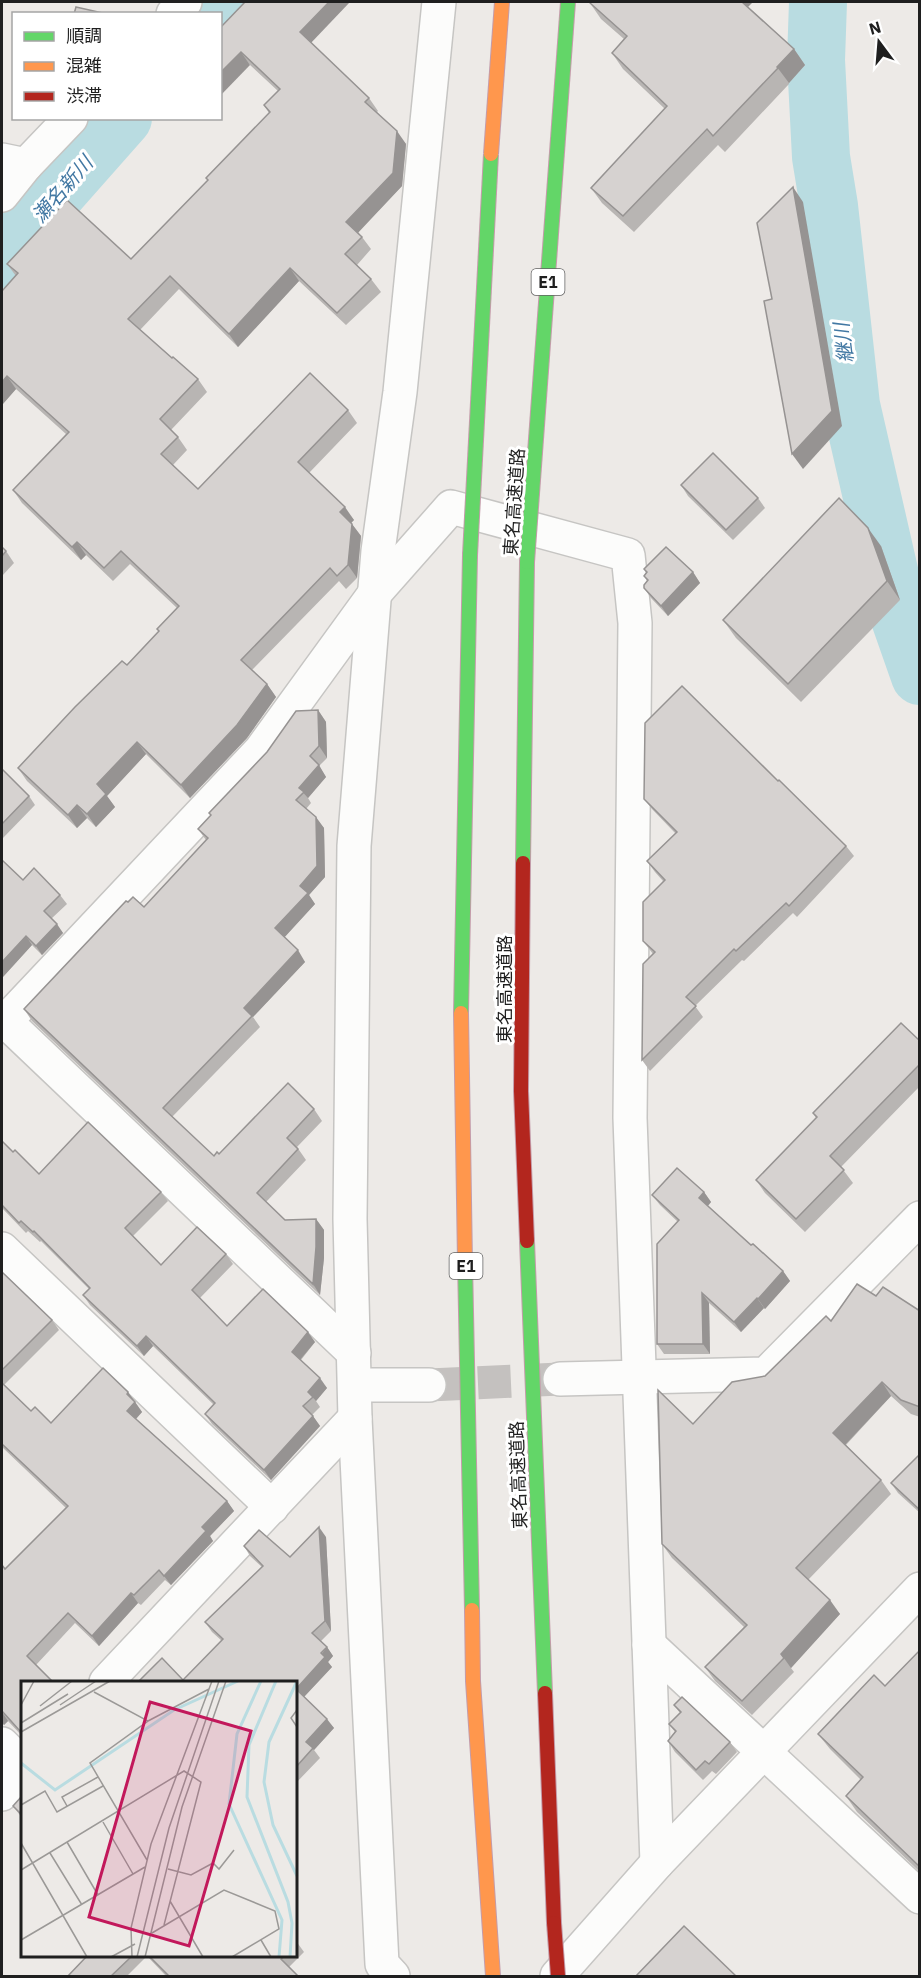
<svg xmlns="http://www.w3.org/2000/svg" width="921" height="1978" viewBox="0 0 921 1978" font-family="'IBM Plex Sans','Noto Sans JP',sans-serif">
	<rect width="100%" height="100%" fill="#edeae7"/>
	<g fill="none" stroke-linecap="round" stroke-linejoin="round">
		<g stroke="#b9dce1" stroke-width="58">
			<polyline points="818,2 816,60 821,157 829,206 851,405 900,619 920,676"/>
			<polyline points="217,14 229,2"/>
			<polyline points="2,259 47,204 123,118"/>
		</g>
		<polyline stroke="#c4c1bf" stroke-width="33" stroke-dasharray="33 16" stroke-linecap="butt" points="429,1385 560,1379"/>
		<g stroke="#c6c5c3" stroke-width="36">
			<g id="street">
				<polyline points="173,14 185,2"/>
				<polyline points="2,160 26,165 2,195"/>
				<polyline points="26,165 71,118"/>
				<polyline points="2,1018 354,1353"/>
				<polyline points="2,1025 261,750 375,593 451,507 628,555 635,623 630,1118 657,1863"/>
				<polyline points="2,1249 272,1507"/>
				<polyline points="560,1379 766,1374 920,1218"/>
				<polyline points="355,1385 429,1385"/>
				<polyline points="649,1645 920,1897"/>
				<polyline points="106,1682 355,1418"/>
				<polyline points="2,1744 22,1764"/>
				<polyline points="2,1794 22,1772"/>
				<polyline points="393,1976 382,1964 355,1418 350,1219 354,846 378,551 400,392 439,2"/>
				<polyline points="557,1976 657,1863 920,1589"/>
			</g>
		</g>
		<g stroke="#c49caa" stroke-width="16">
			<g id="fast">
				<polyline points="523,863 527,562"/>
				<polyline points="461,1013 470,555"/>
				<polyline points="527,1241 545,1693"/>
				<polyline points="465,1262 472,1610"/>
			</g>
		</g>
		<g stroke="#c49caa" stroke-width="16">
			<g id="slow">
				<polyline points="461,1013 465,1262"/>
				<polyline points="472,1610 473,1681 493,1976"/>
			</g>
		</g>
		<g stroke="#c49caa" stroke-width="16">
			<g id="jam">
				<polyline points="523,863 521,1091 527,1241"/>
				<polyline points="545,1693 554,1923"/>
			</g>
		</g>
		<use href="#street" stroke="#fcfcfb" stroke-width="33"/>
		<use href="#fast" stroke="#63d668" stroke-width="14"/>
		<use href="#slow" stroke="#ff974d" stroke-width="14"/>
		<use href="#jam" stroke="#b3261e" stroke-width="14"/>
		<g stroke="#c49caa" stroke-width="16" stroke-linecap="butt">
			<g id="fast-bridge">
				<polyline points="470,555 491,154"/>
				<polyline points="527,562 568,2"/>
			</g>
		</g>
		<g stroke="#c49caa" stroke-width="16" stroke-linecap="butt">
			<polyline id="slow-bridge" points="491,154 502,2"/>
		</g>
		<g stroke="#c49caa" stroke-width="16" stroke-linecap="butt">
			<polyline id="jam-bridge" points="554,1923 558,1976"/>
		</g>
		<use href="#fast-bridge" stroke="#63d668" stroke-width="14"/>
		<use href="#slow-bridge" stroke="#ff974d" stroke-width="14"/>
		<use href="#jam-bridge" stroke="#b3261e" stroke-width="14"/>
	</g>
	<g fill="#b8b5b3">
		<polygon points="590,3 748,7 794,49 805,65 789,83 789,84 725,152 718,145 634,232 602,203 591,188 665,109 623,69 612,53 624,39 601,19"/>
		<polygon points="220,28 311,43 369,98 378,111 377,112 406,144 402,186 358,232 362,237 371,249 357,265 371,279 381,292 346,325 299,281 238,347 179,289 140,330 172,358 198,379 207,392 171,430 178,437 187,450 173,465 198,489 348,410 357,423 309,473 354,520 351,523 361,536 357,578 346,589 339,581 252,670 267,684 276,697 247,738 190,798 146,754 107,796 115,807 96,827 87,818 77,828 27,781 18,768 127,665 159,631 157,629 177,608 130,564 113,581 86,555 81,560 22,503 13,490 66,434 16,389 2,405 2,291 16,276 7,264 131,259 208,180 269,113 264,105 278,91 250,65"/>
		<polygon points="681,485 758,498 765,508 733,540 688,496"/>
		<polygon points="881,546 900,600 801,702 736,638 723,620"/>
		<polygon points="2,547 6,551 14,563 2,576"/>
		<polygon points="644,569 693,572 700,583 668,616 651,598 644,588 647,581 644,576 646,573"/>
		<polygon points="318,710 326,722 327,758 319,766 326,777 308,798 311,803 306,809 324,828 325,877 309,895 315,904 284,937 305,962 253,1017 260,1027 172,1117 214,1156 314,1109 322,1121 297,1147 306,1160 266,1202 285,1220 316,1219 324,1230 324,1258 320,1295 32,1021 24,1009 128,902 144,907 206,840 198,829 211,815 209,813"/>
		<polygon points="2,769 29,796 35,805 2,839"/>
		<polygon points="778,781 846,846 854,856 797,917 793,913 744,961 742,960 695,1006 703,1017 650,1071 642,1060 653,954 643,941 663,881 655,872 647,861 676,834 652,809 644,799"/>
		<polygon points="2,860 23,880 60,895 67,904 51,919 63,933 42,955 32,945 2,978"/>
		<polygon points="920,1041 920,1086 841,1167 853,1183 805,1232 765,1193 756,1180 816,1118 813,1113"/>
		<polygon points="2,1141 13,1152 39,1174 161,1192 168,1201 133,1236 161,1265 226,1254 233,1264 200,1298 227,1326 315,1342 301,1360 327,1388 316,1401 320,1407 312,1415 320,1426 271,1480 212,1424 205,1414 214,1405 153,1346 144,1356 90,1305 83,1295 89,1289 41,1241 40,1242 28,1231 26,1233 2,1208"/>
		<polygon points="704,1192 711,1202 708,1206 751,1245 783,1271 790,1281 765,1309 764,1308 741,1332 709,1303 710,1354 664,1354 657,1344 678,1222 660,1205 652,1195"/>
		<polygon points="2,1272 52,1320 59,1330 4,1385 31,1411 51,1423 128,1392 142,1412 136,1419 227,1501 234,1511 210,1536 213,1541 171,1585 165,1580 141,1605 138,1603 99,1646 75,1623 36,1665 22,1683 22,1736 8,1721 4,1725 2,1723 2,1565 5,1569 66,1508 2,1447"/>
		<polygon points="876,1296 920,1311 920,1417 911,1414 891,1396 846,1445 881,1480 891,1494 808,1580 840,1614 791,1668 794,1672 752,1715 715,1681 705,1667 744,1627 672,1558 662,1544 693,1424 765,1376 831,1321"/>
		<polygon points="920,1454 920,1513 898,1493 891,1483"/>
		<polygon points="326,1537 331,1631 321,1641 327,1647 333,1656 328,1662 332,1667 304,1697 334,1728 314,1750 320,1758 296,1783 296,1683 183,1680 222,1641 212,1632 205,1622 262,1567 250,1556 244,1546 290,1557"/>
		<polygon points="920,1650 920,1872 857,1812 846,1796 861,1780 830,1749 818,1734 885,1686"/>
		<polygon points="674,1705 730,1742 737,1752 716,1774 712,1771 703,1780 675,1752 668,1741 675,1732 669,1724 680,1713"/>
		<polygon points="22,1796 22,1818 13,1806"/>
		<polygon points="296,1941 304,1952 289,1967 299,1977 167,1977 147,1956 126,1977 67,1977 87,1956 296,1956"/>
	</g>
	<g fill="#969392">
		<polygon points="329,2 350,2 309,45 300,32"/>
		<polygon points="739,2 753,2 745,10"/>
		<polygon points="794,49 805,65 789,83 777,67"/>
		<polygon points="241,52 250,65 220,96 220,73"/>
		<polygon points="397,131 406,144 402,186 356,235 346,222"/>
		<polygon points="793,187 803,202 842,426 803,469 792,454"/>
		<polygon points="290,268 299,281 238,347 229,334"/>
		<polygon points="7,376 16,389 2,405 2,382"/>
		<polygon points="345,507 354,520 349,525 340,512"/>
		<polygon points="352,524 361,536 357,578 348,565"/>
		<polygon points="868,528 881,546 900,600 887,581"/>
		<polygon points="77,542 86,555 81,560 72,547"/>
		<polygon points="693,572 700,583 668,616 661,606"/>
		<polygon points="267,684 276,697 247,738 190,798 181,785"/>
		<polygon points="318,710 326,722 327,758 319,746"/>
		<polygon points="137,742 146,754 107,796 115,807 96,827 87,814 97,784"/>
		<polygon points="319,765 326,777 308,798 299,788"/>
		<polygon points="77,805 87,818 77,828 68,815"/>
		<polygon points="316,817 324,828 325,877 309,895 315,904 283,939 275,928 300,886"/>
		<polygon points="57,924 63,933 42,955 36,946"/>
		<polygon points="26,936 32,945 2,978 2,962"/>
		<polygon points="298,950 305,962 253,1017 244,1008"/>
		<polygon points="704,1192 711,1202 706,1208 699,1198"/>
		<polygon points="316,1219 324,1230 324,1258 320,1295 313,1284"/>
		<polygon points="783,1271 790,1281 765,1309 758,1299"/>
		<polygon points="702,1293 709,1303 710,1354 703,1344"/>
		<polygon points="757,1298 764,1308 741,1332 734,1322"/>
		<polygon points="308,1332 315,1342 299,1361 292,1352"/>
		<polygon points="146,1336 153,1346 144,1356 137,1346"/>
		<polygon points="320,1378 327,1388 316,1401 308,1392"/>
		<polygon points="882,1382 891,1396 843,1447 833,1433"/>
		<polygon points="128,1392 142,1412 134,1421 127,1411 127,1394"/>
		<polygon points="313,1416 320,1426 271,1480 264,1470"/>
		<polygon points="227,1501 234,1511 210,1536 213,1541 171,1585 164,1576 202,1527"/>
		<polygon points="319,1527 326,1537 331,1631 325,1621"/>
		<polygon points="131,1593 138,1603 99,1646 92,1636"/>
		<polygon points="830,1600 840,1614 791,1668 781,1654"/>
		<polygon points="327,1647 333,1656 328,1662 332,1667 302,1699 296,1689"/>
		<polygon points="2,1712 8,1721 4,1725 2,1722"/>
		<polygon points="327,1719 334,1728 314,1750 306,1742"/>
	</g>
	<g fill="#d6d2d0" stroke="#969392" stroke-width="1.5">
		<polygon points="245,2 329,2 300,32 369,98 365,102 397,131 393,173 346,222 362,237 345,254 371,279 337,313 290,268 229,334 170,276 128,319 172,358 173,357 198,379 160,419 178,437 161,454 198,489 310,373 348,410 298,462 345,507 340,512 352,524 348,565 337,576 330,568 241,660 267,684 237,725 181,785 137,742 97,784 106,794 87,814 77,805 68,815 18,768 75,707 122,661 127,665 159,631 157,629 179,606 121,551 104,568 77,542 72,547 13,490 69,432 7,376 2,382 2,291 18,273 7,264 67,200 131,259 208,180 206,178 270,112 264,105 280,89 241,52 220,73 220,28"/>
		<polygon points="590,2 742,2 794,49 777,67 778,68 713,136 707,129 623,216 591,188 667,106 612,53 627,36 590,3"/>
		<polygon points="76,7 107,14 74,14"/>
		<polygon points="793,187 832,411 792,454 764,301 772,299 757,223"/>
		<polygon points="713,453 758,498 726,530 681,485"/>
		<polygon points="839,498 868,528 887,581 788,684 723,620"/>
		<polygon points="2,547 6,551 2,556"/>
		<polygon points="666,547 693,572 661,606 644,588 644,585 648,580 644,576 647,572 644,569"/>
		<polygon points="682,686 778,781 779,780 846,846 789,906 786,903 736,951 734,949 686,997 696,1006 642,1060 643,964 655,952 643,941 643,902 665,880 647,861 677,832 644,799 645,723"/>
		<polygon points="318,710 319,746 310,756 319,765 299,788 304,792 296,800 316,817 317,866 300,886 308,893 275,928 298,950 244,1008 252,1016 163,1108 214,1156 217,1152 219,1154 288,1083 314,1109 287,1138 298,1149 257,1193 285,1220 316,1219 316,1247 313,1284 24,1009 126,901 128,902 133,897 144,907 208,838 198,829 211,815 209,813 267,752 296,711"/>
		<polygon points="2,769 29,796 2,824"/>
		<polygon points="2,860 23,880 34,868 60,895 44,911 57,924 36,946 26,936 2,962"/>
		<polygon points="901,1023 920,1041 920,1064 830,1156 844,1170 796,1219 756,1180 817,1117 813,1113"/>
		<polygon points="88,1122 161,1192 125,1228 161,1265 197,1227 226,1254 192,1290 227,1326 263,1289 308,1332 292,1352 320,1378 308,1392 313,1397 303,1406 313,1416 264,1470 205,1414 215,1403 146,1336 137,1346 83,1295 90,1288 34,1231 33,1232 21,1221 19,1223 2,1205 2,1141 13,1152 15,1150 39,1174"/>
		<polygon points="677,1168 704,1192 699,1198 751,1245 753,1244 783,1271 758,1299 757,1298 734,1322 702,1293 703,1344 657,1344 657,1244 679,1220 652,1195"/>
		<polygon points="2,1272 52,1320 2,1370"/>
		<polygon points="857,1284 876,1296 883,1287 920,1311 920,1407 901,1400 882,1382 833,1433 881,1480 796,1568 830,1600 781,1654 784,1658 742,1701 705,1667 747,1625 662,1544 658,1390 693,1424 732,1382 765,1376 826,1316 831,1321"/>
		<polygon points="103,1368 128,1392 127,1394 135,1402 127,1411 227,1501 202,1527 206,1531 164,1576 159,1570 134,1595 131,1593 92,1636 68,1613 27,1656 54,1683 22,1683 22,1729 20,1731 2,1711 2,1565 5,1569 68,1506 2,1444 2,1383 31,1411 35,1407 51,1423"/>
		<polygon points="920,1454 920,1510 891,1483"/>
		<polygon points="319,1527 325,1621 312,1633 327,1647 321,1653 325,1657 296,1689 296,1683 137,1683 162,1658 183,1680 223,1639 205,1622 263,1566 244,1546 259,1530 290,1557"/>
		<polygon points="920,1650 920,1867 846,1796 863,1777 818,1734 874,1675 885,1686"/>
		<polygon points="296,1689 327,1719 306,1742 313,1748 296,1767"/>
		<polygon points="682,1697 730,1742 709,1764 705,1761 696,1770 668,1741 676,1731 669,1724 681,1712 674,1705"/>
		<polygon points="22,1796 22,1815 13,1806"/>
		<polygon points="684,1926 737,1977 635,1977"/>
		<polygon points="87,1956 132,1956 110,1977 67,1977"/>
		<polygon points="149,1956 285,1956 281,1959 299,1977 170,1977"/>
	</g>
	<g text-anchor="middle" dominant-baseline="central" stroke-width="6" stroke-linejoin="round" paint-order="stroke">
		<g fill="#fff" stroke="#626262" stroke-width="1.5">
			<rect x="531.5" y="269" width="33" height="26" rx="4.5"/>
			<rect x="449.5" y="1253" width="33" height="26" rx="4.5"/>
		</g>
		<g font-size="16" font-weight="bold" fill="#1f1f1f">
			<text x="548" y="282">E1</text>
			<text x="466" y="1266">E1</text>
		</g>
		<g font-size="18" fill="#1f1f1f" stroke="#fff">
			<text transform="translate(514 502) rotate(-86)">東名高速道路</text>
			<text transform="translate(504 989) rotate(-90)">東名高速道路</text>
			<text transform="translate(518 1475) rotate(-92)">東名高速道路</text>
		</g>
		<g font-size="20" font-style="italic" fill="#4278a3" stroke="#fff">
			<text transform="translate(62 189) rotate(-49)">瀬名新川</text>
			<text transform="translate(843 343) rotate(-97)">継川</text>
		</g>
	</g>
	<g transform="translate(21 1681)">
		<rect width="276" height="276" fill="#edeae7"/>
		<path fill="none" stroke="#b9dce1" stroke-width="3" d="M240 0 216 53 208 123 261 239 258 276M255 0 228 64 226 116 267 221 271 242 269 276M276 0 248 61 243 101 252 144 276 195M0 82 34 109 153 29 217 0"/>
		<path fill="none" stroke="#9b9997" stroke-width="1.5" d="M73 11 127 40 69 82 126 179M0 24 13 0M39 24 75 0M19 25 51 0M276 29 270 37 276 46M127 40 188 8M0 42 47 13M0 51 89 0M0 124 24 110 36 131 82 105M46 125 41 116 77 96M82 141 112 193M46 161 77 214M0 162 66 276M29 172 61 224M147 188 170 194 192 182 198 188 213 169M0 189 163 90 180 101 143 244M149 220 182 276M131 252 203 209 254 230 258 248 211 276M0 259 124 186M240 259 250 276M90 276 114 263M111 276 110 247 130 163 191 0M116 276 148 147 198 0M124 276 161 126 205 0"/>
		<path fill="#c2185b" fill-opacity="0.15" stroke="#c2185b" stroke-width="3" d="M129 21 230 50 168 265 68 236Z"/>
		<rect width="276" height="276" fill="none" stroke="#1f1f1f" stroke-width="3"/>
	</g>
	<rect width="921" height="1978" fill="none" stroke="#1f1f1f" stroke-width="6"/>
	<rect x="12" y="12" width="210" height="108" fill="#ffffff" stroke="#a5a5a5" stroke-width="1.5"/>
	<rect x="24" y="32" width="30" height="9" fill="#63d668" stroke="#a5a5a5" stroke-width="1.5"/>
	<text x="66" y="42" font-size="18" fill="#1f1f1f">順調</text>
	<rect x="24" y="62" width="30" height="9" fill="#ff974d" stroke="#a5a5a5" stroke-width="1.5"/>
	<text x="66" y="72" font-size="18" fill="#1f1f1f">混雑</text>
	<rect x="24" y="92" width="30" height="9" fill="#b3261e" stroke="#a5a5a5" stroke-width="1.5"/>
	<text x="66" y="102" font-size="18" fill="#1f1f1f">渋滞</text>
	<g transform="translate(879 42) rotate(344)" stroke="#ffffff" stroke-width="4.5" paint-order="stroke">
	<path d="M0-4.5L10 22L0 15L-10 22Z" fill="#1f1f1f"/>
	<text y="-9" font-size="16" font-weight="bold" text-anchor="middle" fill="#1f1f1f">N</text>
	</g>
</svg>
